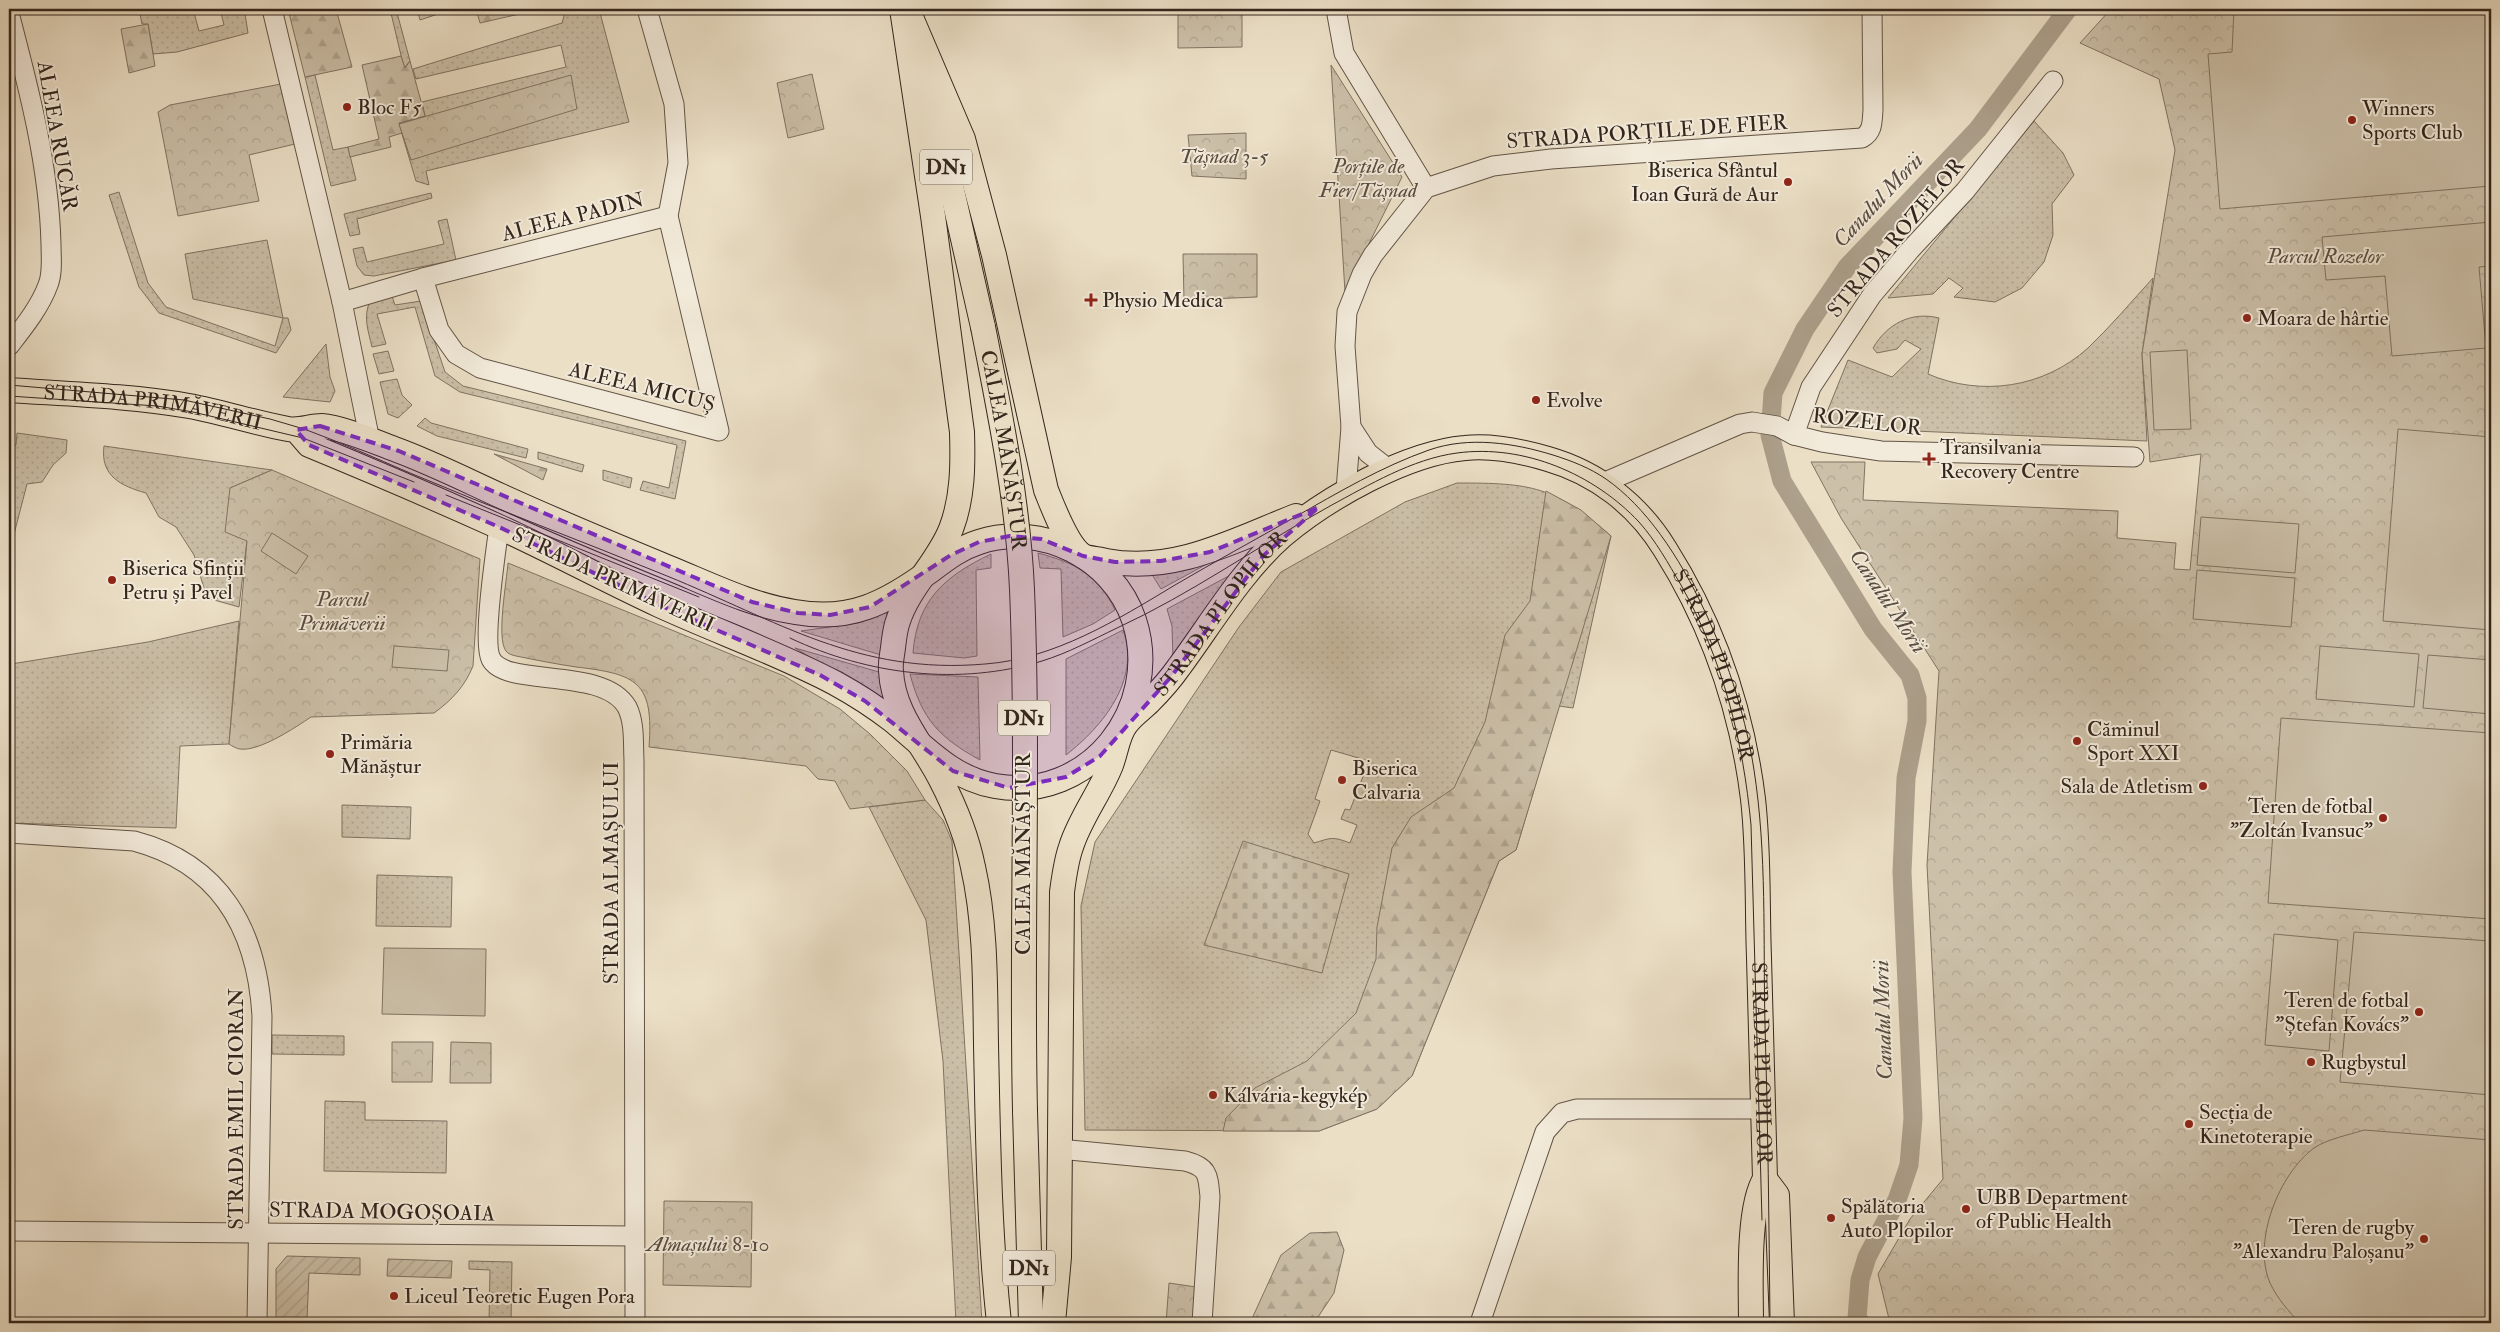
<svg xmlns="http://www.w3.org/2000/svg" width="2500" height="1332" viewBox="0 0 2500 1332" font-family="'IM FELL Double Pica',serif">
	<defs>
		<pattern id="grass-dots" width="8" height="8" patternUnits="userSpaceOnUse" patternTransform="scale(1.25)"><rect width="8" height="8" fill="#ccc0a9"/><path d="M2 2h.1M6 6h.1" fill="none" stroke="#b0a591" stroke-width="1.8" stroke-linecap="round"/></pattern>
		<pattern id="forest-firs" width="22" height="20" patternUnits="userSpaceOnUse" patternTransform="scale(1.25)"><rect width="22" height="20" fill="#ccc0a9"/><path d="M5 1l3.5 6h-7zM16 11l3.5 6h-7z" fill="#b0a591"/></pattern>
		<pattern id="cemetery-stones" width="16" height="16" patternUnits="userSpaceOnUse" patternTransform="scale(1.25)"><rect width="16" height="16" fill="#ccc0a9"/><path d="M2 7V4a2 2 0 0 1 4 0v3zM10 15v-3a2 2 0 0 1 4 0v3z" fill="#b0a591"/></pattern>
		<pattern id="park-crowns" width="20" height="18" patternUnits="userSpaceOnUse" patternTransform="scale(1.25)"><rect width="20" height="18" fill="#ccc0a9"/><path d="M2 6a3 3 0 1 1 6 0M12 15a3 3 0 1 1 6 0" fill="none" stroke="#b0a591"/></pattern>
		<pattern id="garden-furrows" width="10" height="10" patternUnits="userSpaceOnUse" patternTransform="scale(1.25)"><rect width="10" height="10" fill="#ccc0a9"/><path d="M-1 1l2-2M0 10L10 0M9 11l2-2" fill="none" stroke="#b0a591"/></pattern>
	</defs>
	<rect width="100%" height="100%" fill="#ebdfc6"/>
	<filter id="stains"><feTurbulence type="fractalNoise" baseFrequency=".004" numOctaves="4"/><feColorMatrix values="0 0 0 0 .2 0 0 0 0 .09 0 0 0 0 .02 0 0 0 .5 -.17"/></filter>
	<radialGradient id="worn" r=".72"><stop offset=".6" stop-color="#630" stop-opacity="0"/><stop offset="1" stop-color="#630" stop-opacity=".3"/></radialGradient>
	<g fill="url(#grass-dots)" stroke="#807362" fill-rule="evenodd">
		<polygon points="139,9 193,9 199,31 224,25 220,9 260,10 245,14 248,33 177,52 153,54 148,24 142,24"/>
		<polygon points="390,9 396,9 410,61 404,68"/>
		<polygon points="566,9 599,9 629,122 426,171 429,185 416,181 399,124 425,116 422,102 566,67 561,45 416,79 413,69 562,23"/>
		<polygon points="315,75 333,150 348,147 356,180 331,186 305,77"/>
		<polygon points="2034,121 2063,153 2074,175 2052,204 2053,235 2044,262 2022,288 1995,302 1954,297 1963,288 1949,278 1933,294 1888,298"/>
		<polygon points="119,192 148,283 166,307 275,346 283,318 193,299 185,254 267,240 283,318 288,318 291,330 276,353 159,313 139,287 109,195"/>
		<polygon points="431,193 432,198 357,219 360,234 350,236 344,214"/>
		<polygon points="447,219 456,260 374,276 364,275 357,266 353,249 363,247 367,262 444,244 438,221"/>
		<path d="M2153 278 2142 354 2147 441 1821 427 1848 360 1892 377 1921 349 1905 340 1897 349 1877 353 1873 348C1887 324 1911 311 1939 318L1928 374C1981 397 2044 388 2088 348 2111 326 2132 301 2153 278Z"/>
		<path d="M391 293 395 305 421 301 445 372 463 386 686 441 675 499 640 490 643 481 669 488 677 445 460 392 435 376 415 307 377 314 386 344 372 347C368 330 363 317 370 301Z"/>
		<polygon points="326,344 330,377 335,391 330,402 283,397"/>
		<polygon points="388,351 394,371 379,374 373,354"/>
		<polygon points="397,379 402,395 412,405 398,418 388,414 380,382"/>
		<polygon points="425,418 431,423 528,449 526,458 437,436 417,426"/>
		<polygon points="17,433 67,440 66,453 53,465 42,482 27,484 12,542 11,664 148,642 239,621 229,744 180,746 176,828 9,823 9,445 16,445"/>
		<path d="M104 446 272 470 230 488 247 540 239 607 207 598 194 555 176 527 159 517 146 493C121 486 100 476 104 446Z"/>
		<polygon points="538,452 584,465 582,472 538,459"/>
		<polygon points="603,470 632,478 630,488 603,480"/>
		<path d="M1457 483C1532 483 1554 486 1611 536L1573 708 1559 706 1516 850 1499 861 1412 1076 1377 1109 1319 1131 1085 1130 1081 906 1095 842 1239 627 1281 572 1405 502ZM1331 750 1369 761 1350 810 1345 809 1341 819 1357 825 1350 843C1332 836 1331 838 1314 843L1308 834 1320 801 1315 799Z"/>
		<path d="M1038 553C1075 563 1098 574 1115 610L1093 624 1063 637 1061 569 1040 568Z"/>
		<path d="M991 554V568L976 570 977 656 964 658 913 653C917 600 945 576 991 554Z"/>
		<polygon points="1218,558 1161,589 1146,565"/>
		<polygon points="1238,571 1173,660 1172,626 1167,609"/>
		<polygon points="887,612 881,655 801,631 858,623"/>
		<path d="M1123 630C1141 680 1103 726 1066 755V659Z"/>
		<polygon points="795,648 886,674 883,702"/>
		<path d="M910 674 978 677 980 760C940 738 922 720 910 674Z"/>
		<polygon points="925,800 943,820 952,841 982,1323 956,1323 943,1061 926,920 869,807"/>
		<polygon points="342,805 411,807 410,839 342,837"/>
		<polygon points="377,875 452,877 451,927 376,926"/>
		<polygon points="272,1035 344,1036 344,1055 272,1054"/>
		<polygon points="325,1101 365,1102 365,1120 447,1121 446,1173 324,1171"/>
		<polygon points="469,1261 512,1262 511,1323 489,1323 490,1270 469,1269"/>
	</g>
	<g fill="url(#forest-firs)" stroke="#807362">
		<polygon points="288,9 336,9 352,67 305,77"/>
		<polygon points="417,9 453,9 420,20"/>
		<polygon points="476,9 523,9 524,13 480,23"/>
		<polygon points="148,24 155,66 129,73 121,29"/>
		<polygon points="401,56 405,68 410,61 425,116 399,123 402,133 389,137 391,147 350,157 348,147 379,139 362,65"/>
		<polygon points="494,454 547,469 543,480"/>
		<polygon points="1546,491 1581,510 1611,536 1516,850 1499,861 1412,1076 1377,1109 1319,1131 1223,1131 1226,1118 1255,1088 1307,1061 1356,1013 1376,959 1377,927 1392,848 1411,817 1454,788 1485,722 1505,635 1530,601"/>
		<polygon points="1337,1232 1344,1250 1334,1293 1314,1323 1250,1323 1281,1255 1310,1233"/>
	</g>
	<polygon fill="url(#cemetery-stones)" stroke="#807362" points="1243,841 1349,874 1322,973 1204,945"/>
	<g fill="url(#park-crowns)" stroke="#807362">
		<polygon points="1178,9 1242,9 1242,47 1178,48"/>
		<polygon points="2111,9 2491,9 2491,1323 1890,1323 1878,1274 1910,1219 1943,1179 1927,865 1939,671 1841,518 1811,462 1865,462 1863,500 2118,511 2117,538 2176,543 2174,569 2190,570 2201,454 2150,462 2142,354 2175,150 2159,79 2080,43"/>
		<polygon points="1331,65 1402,177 1345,292"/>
		<polygon points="812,74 824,129 788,138 777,83"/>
		<polygon points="571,75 577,109 411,160 399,124"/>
		<polygon points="281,84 295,144 249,155 259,201 178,216 158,112 170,105"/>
		<polygon points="1246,133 1246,179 1192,176 1188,135"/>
		<polygon points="1183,254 1257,254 1257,297 1184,300"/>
		<path d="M272 470 480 559 473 666C465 686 452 700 434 713L311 717C296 727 259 752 240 749 237 749 232 746 229 744L247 541 225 532 230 488Z"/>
		<path d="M508 563 784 676 840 709 870 734 907 771 925 800 850 809 835 781 818 779 806 766 649 747C654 682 637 674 576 667 556 664 536 660 516 656 512 655 508 654 506 651 496 638 507 580 508 563Z"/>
		<polygon points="392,1042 433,1042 432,1082 392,1082"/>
		<polygon points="451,1042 491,1043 491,1083 450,1083"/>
		<polygon points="664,1201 752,1202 751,1287 663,1285"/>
		<polygon points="1169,1283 1196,1287 1193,1323 1166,1323"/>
	</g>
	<g fill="url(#garden-furrows)" stroke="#807362">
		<polygon points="287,1256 360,1258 360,1275 309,1273 307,1319 317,1320 317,1323 276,1323 276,1269"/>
		<polygon points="388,1259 452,1261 451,1278 387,1276"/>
	</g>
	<g fill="#ccc0a9" stroke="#807362">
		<polygon points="2234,9 2422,9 2424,13 2491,10 2491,186 2220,209 2208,54 2232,52"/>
		<polygon points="2491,222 2491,266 2479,267 2486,348 2392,356 2385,276 2326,280 2322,237"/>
		<polygon points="2187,350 2191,429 2154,430 2150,352"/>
		<polygon points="2398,429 2491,437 2491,630 2383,621"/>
		<polygon points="2201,517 2299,524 2295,573 2197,565"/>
		<polygon points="272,533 308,556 296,574 261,551"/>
		<polygon points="2197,570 2295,578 2291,627 2193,619"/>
		<polygon points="394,646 449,650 447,671 392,667"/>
		<polygon points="2320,646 2419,654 2414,707 2316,699"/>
		<polygon points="2428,655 2491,660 2491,714 2423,708"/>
		<polygon points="2281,718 2491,733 2491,919 2268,903"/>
		<polygon points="2354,932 2491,941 2491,1095 2340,1082"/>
		<polygon points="2274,934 2338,940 2329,1051 2265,1045"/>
		<polygon points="384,948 486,949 485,1016 382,1014"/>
		<path d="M2364 1130 2491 1140V1323H2300C2289 1312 2277 1298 2270 1283 2252 1241 2279 1174 2314 1148 2327 1139 2349 1135 2364 1130Z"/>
	</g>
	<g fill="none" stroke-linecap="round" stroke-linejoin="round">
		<polyline stroke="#ada08c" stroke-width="19" points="1861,1323 1857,1318 1860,1280 1867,1257 1897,1200 1909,1165 1913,1118 1902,872 1906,778 1917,721 1917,698 1910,675 1873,629 1782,481 1770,435 1773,393 1805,329 1847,267 1978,129 2068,9"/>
		<g stroke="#625446" stroke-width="21">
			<g id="minor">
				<polyline points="272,9 342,302 370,441"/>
				<polyline points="1336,9 1344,53 1426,188"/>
				<path d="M9 13C29 89 49 166 51 244 51 257 53 273 48 285 40 307 23 328 9 346"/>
				<polyline points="423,278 439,330 456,354 480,368 719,431 668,216 678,163 674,104 647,9"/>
				<polyline points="342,302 423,278 668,216"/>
				<polyline points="1351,427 1368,453 1391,471"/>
				<polyline points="1794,435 1811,387 1872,295 1910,250 1965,191 2053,81"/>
				<polyline points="1603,483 1740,424 1752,422 1777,426 1794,435 1822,442 1881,451 2134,457"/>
				<path d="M1346 490 1351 427 1345 346 1347 312 1362 274 1373 255 1426 188 1493 166 1551 159 1862 138C1873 132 1872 122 1873 110L1872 9"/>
				<path d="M499 527C496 550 482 642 491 659 506 688 603 666 627 707 635 723 633 743 634 760L635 1323"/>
				<path d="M9 833 134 841C221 864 257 930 262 1016L257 1323"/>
				<path d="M1059 1149 1185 1161C1208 1167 1208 1174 1210 1197L1202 1323"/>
				<polyline points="9,1231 634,1236"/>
				<polyline points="1480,1323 1545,1132 1562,1113 1577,1109 1763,1109"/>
			</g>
		</g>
		<g stroke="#34261c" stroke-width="26">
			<g id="major">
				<path d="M902 9 933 216 962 432C963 464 963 498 951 529 938 562 909 587 898 621 895 629 894 639 893 648 892 656 890 664 891 671 893 714 923 744 941 780 955 807 967 837 973 867 986 924 985 986 986 1044 988 1138 989 1230 999 1323"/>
				<path d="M910 15 963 139 994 255 1046 490C1053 507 1067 546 1083 556 1089 559 1100 559 1106 561 1174 574 1235 540 1296 516"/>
				<polyline points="926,88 944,155 983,327"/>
				<path id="s1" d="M9 390C68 394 131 396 189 406 222 412 255 423 288 429 300 431 310 426 322 426 341 427 378 443 397 450 432 463 466 480 501 496 556 521 611 544 667 567 709 584 750 605 795 612 850 622 886 603 930 571 946 559 960 548 979 542 1041 522 1113 557 1134 620 1163 708 1089 803 995 786 951 778 925 747 892 720 874 706 855 694 835 683 778 653 718 632 659 605 605 580 552 551 497 526 435 498 372 471 309 445L296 430"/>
				<polyline points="1025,1111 1031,1323"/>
				<polyline points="1765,1179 1777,1195 1782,1323"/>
				<path id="s2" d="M1053 1323 1059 1257 1062 892C1064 877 1066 861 1071 847 1080 818 1100 793 1111 765 1116 752 1118 733 1127 723 1133 715 1142 709 1149 702 1160 691 1170 680 1179 667 1211 624 1241 572 1282 536 1327 498 1406 453 1465 448 1492 445 1521 451 1548 459 1597 473 1638 505 1665 549 1713 625 1742 710 1753 799 1759 851 1757 905 1759 958 1761 1032 1763 1105 1765 1179 1747 1207 1751 1288 1751 1323"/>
			</g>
		</g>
		<use href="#minor" stroke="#f2eada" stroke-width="19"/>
		<use href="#major" stroke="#ebdfc6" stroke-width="24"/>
		<g stroke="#34261c" stroke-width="1">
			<path d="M9 385 184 400 270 419 304 429C340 442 375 458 410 473 495 509 582 541 667 576 778 621 858 675 985 664 1054 659 1117 620 1175 585 1214 562 1255 540 1295 517 1339 492 1381 467 1429 450 1469 436 1514 443 1553 455 1572 461 1590 468 1606 479 1685 534 1740 677 1754 770 1767 853 1763 940 1765 1024 1768 1124 1769 1223 1770 1323"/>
			<polyline points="9,396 157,406 193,412 303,438 414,482"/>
			<polyline points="446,495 699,597"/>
			<path d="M790 638C868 675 959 686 1042 661 1068 653 1092 640 1117 628 1191 594 1258 546 1330 506 1369 485 1412 459 1457 453 1524 444 1594 474 1639 522 1656 541 1668 563 1681 585 1723 660 1743 740 1751 825L1762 1220"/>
		</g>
		<g stroke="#34261c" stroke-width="26" stroke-linecap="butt">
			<g id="major-bridge">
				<path id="s3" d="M983 327C1000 413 1018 501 1022 589 1029 763 1021 937 1025 1111"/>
			</g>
		</g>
		<use href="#major-bridge" stroke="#ebdfc6" stroke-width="24"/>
	</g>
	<path fill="#7b2cbf" fill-opacity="0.2" stroke="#7b2cbf" stroke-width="4" stroke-dasharray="10 6" stroke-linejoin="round" d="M320 426 399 451 752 602 798 613 830 615 870 607 951 555 979 542 1010 536 1041 539 1083 556 1115 562 1161 561 1210 552 1319 507 1263 556 1170 678 1100 756 1066 777 1009 788 953 771 865 701 820 675 664 607 499 527 309 445 296 430Z"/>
	<g fill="#8f2418" stroke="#f2eada" stroke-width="2">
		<circle cx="347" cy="107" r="5"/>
		<circle cx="2352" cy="120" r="5"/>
		<circle cx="1788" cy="182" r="5"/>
		<path d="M1088.5 292.5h5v5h5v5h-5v5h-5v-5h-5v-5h5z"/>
		<circle cx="2247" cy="318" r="5"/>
		<circle cx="1536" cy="400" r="5"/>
		<path d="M1926.5 451.5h5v5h5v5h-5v5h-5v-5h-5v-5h5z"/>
		<circle cx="112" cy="580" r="5"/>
		<circle cx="2077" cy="741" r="5"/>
		<circle cx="330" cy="754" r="5"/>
		<circle cx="1342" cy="780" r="5"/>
		<circle cx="2203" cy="786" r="5"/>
		<circle cx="2383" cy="818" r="5"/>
		<circle cx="2419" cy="1012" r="5"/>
		<circle cx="2311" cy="1062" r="5"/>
		<circle cx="1213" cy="1095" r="5"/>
		<circle cx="2189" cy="1124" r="5"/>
		<circle cx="1966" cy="1209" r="5"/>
		<circle cx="1831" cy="1218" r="5"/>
		<circle cx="2424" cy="1239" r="5"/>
		<circle cx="394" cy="1296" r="5"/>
	</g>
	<g text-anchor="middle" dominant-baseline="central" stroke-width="4" stroke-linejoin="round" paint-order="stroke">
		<g fill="#f2eada" stroke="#6d6155" stroke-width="1">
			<rect x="920" y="149.5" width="52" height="35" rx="4"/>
			<rect x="998" y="700.5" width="52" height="35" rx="4"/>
			<rect x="1003" y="1250.5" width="52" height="35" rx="4"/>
		</g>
		<g font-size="20" font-weight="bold" fill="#34261c">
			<text x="946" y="167">DN1</text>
			<text x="1024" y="718">DN1</text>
			<text x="1029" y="1268">DN1</text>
		</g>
		<g font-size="21" fill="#34261c" stroke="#f2eada" text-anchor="start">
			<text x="357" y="107">Bloc F5</text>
			<text x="2362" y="108">Winners<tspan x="2362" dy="24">Sports Club</tspan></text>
			<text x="1778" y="170" text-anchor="end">Biserica Sfântul<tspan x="1778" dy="24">Ioan Gură de Aur</tspan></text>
			<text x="1102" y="300">Physio Medica</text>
			<text x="2257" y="318">Moara de hârtie</text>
			<text x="1546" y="400">Evolve</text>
			<text x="1940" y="447">Transilvania<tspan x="1940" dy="24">Recovery Centre</tspan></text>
			<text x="122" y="568">Biserica Sfinții<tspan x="122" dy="24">Petru și Pavel</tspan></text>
			<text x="2087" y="729">Căminul<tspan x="2087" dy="24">Sport XXI</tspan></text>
			<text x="340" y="742">Primăria<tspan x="340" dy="24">Mănăștur</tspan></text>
			<text x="1352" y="768">Biserica<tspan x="1352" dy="24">Calvaria</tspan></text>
			<text x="2193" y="786" text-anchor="end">Sala de Atletism</text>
			<text x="2373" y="806" text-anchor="end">Teren de fotbal<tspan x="2373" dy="24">"Zoltán Ivansuc"</tspan></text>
			<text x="2409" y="1000" text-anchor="end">Teren de fotbal<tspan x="2409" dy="24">"Ștefan Kovács"</tspan></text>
			<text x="2321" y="1062">Rugbystul</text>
			<text x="1223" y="1095">Kálvária-kegykép</text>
			<text x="2199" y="1112">Secția de<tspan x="2199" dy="24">Kinetoterapie</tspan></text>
			<text x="1976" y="1197">UBB Department<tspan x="1976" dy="24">of Public Health</tspan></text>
			<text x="1841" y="1206">Spălătoria<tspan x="1841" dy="24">Auto Plopilor</tspan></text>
			<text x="2414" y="1227" text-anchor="end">Teren de rugby<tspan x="2414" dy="24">"Alexandru Paloșanu"</tspan></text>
			<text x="404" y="1296">Liceul Teoretic Eugen Pora</text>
		</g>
		<g font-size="21" fill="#34261c" stroke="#f2eada">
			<text transform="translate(1647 132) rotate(-4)">STRADA PORȚILE DE FIER</text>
			<text transform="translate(57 136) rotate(80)">ALEEA RUCĂR</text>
			<text transform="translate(573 217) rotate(-14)">ALEEA PADIN</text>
			<text transform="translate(1896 238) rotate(-50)">STRADA ROZELOR</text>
			<text transform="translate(642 387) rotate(14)">ALEEA MICUȘ</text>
			<text stroke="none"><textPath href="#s1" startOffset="145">STRADA PRIMĂVERII</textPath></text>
			<text transform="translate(1867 422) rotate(7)">ROZELOR</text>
			<text stroke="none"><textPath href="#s3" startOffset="125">CALEA MĂNĂȘTUR</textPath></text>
			<text transform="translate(613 580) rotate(25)">STRADA PRIMĂVERII</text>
			<text stroke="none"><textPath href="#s2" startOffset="758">STRADA PLOPILOR</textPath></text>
			<text stroke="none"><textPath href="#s2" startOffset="1425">STRADA PLOPILOR</textPath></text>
			<text transform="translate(1023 854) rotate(-90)">CALEA MĂNĂȘTUR</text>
			<text transform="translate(611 873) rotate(-90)">STRADA ALMAȘULUI</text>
			<text stroke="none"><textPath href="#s2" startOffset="1830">STRADA PLOPILOR</textPath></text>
			<text transform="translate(236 1109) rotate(-90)">STRADA EMIL CIORAN</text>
			<text transform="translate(382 1212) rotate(1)">STRADA MOGOȘOAIA</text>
		</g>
		<g font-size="21" font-style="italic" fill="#5a4c3f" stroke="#f2eada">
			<text x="1224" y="156">Tășnad 3-5</text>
			<text x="1368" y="166">Porțile de<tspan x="1368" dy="24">Fier/Tășnad</tspan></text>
			<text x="2325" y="256">Parcul Rozelor</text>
			<text x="342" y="599">Parcul<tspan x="342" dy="24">Primăverii</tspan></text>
			<text x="708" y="1244">Almașului 8-10</text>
		</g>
		<g font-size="22" font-style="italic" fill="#584b3e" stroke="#f2eada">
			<text transform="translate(1878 200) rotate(-47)">Canalul Morii</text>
			<text transform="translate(1888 601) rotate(56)">Canalul Morii</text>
			<text transform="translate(1883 1020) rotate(-92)">Canalul Morii</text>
		</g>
	</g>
	<rect width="2500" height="1332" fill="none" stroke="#ebdfc6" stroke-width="30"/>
	<rect x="10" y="10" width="2480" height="1312" fill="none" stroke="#34261c" stroke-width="2.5"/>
	<rect x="15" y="15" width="2470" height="1302" fill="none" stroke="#34261c"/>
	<rect width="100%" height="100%" filter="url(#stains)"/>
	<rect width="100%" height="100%" fill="url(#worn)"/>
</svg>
